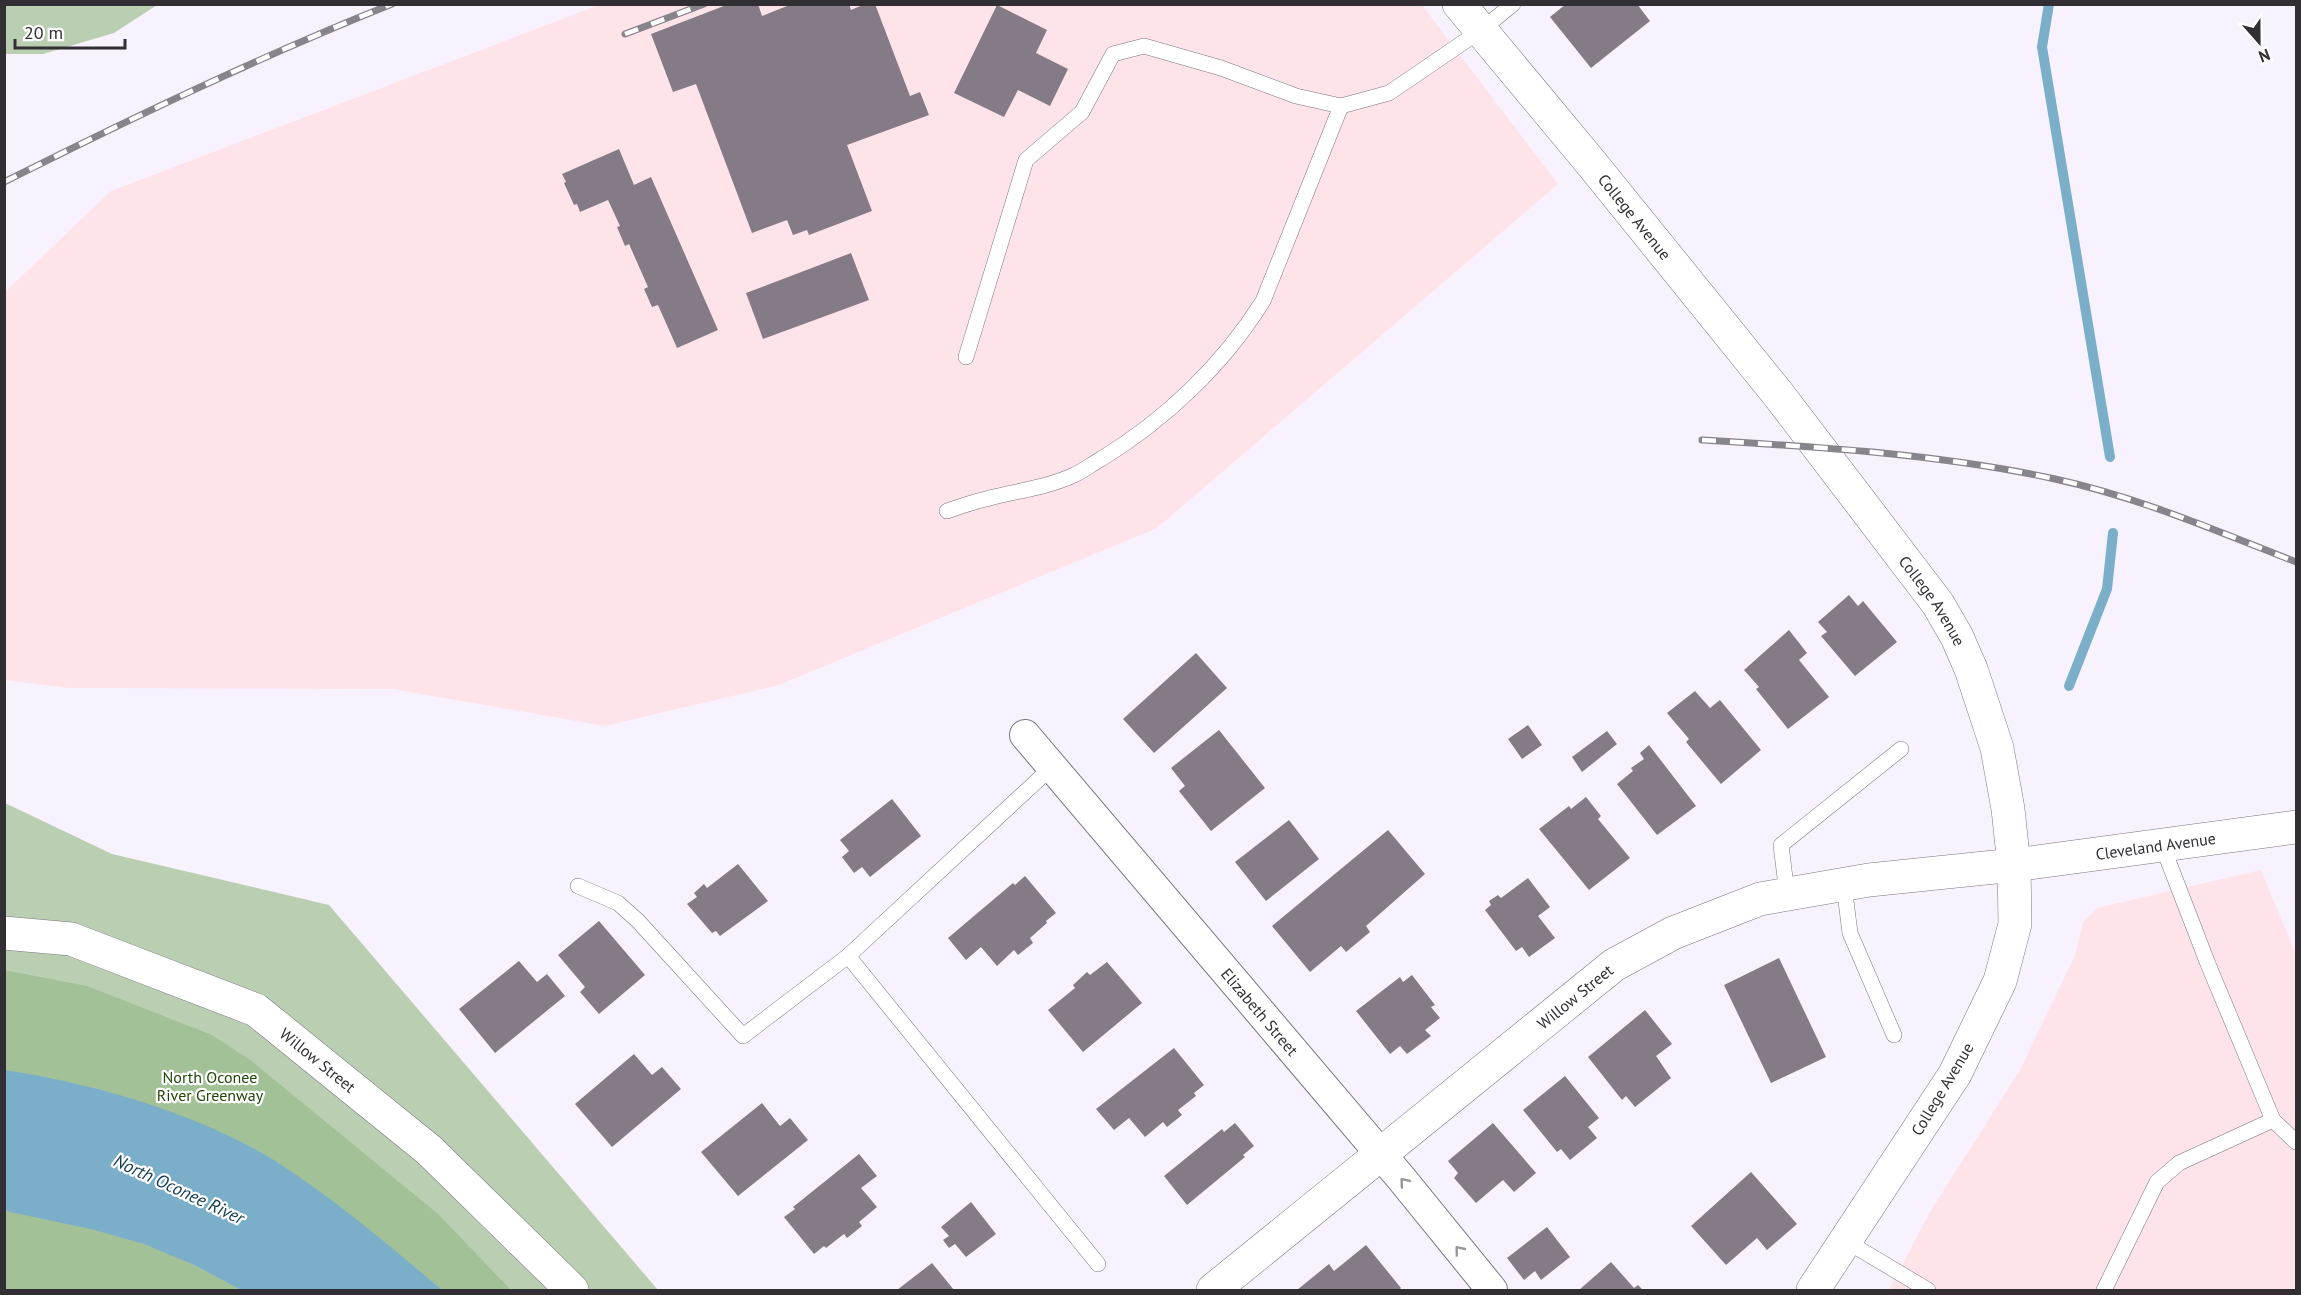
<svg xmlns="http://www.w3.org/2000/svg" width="2301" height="1295" viewBox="0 0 2301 1295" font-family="'PT Sans',sans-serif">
	<rect width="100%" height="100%" fill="#f8f2fe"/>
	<g fill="#fee3e8">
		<polygon points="599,5 1422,5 1558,184 1157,528 779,685 605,726 393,689 67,688 5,680 5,292 111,191"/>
		<polygon points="2261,870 2296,955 2296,1290 1889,1290 1930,1212 2020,1070 2075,955 2083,923 2097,908"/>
	</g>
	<g fill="#bacfb1">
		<polygon points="4,5 5,4 157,5 114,33 43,54 5,54"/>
		<polygon points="5,803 112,854 329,905 658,1290 5,1290"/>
	</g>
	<g fill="#a3c196">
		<polygon points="4,970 87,986 212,1035 249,1059 438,1214 511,1290 442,1290 367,1228 279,1163 128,1099 76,1084 5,1070"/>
		<path d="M4 1211C51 1219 100 1228 144 1244 178 1256 209 1273 241 1290H5Z"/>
	</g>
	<path fill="#7baec9" d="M4 1070C93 1083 204 1115 280 1164 337 1201 390 1246 442 1290H241L194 1265 144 1244 91 1229 5 1211Z"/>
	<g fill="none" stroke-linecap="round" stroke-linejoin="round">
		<g stroke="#7baec9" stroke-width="10">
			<polyline points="2049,4 2042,47 2110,457"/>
			<polyline points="2069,686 2107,589 2113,533"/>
		</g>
	</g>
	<g fill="#857b86">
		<polygon points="729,4 758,4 762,16 792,4 849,4 851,10 865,4 875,4 910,96 920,92 929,115 847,145 872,211 809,235 807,230 793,235 787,220 752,233 696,84 673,92 651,34"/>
		<polygon points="1566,4 1637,4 1650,21 1591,68 1550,17"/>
		<polygon points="997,5 1047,30 1036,53 1068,69 1050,106 1018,90 1004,117 954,93"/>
		<polygon points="619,149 634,185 651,177 718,330 677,348 658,305 652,307 644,289 648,287 629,244 625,246 617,227 620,226 608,200 580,212 577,204 574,205 564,183 566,182 562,174"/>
		<polygon points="851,253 869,300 763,339 746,293"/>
		<polygon points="1849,595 1858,606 1863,601 1897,642 1855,676 1821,636 1827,632 1818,622"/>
		<polygon points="1789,630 1807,653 1799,660 1829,697 1788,729 1756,689 1759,687 1744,670"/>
		<polygon points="1196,653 1227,688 1154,753 1123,719"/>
		<polygon points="1695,691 1710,708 1720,700 1761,750 1721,784 1686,742 1689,739 1667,713"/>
		<polygon points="1528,725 1542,745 1522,759 1508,739"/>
		<polygon points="1219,730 1265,788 1211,831 1179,791 1185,786 1171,768"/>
		<polygon points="1607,731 1617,744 1582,772 1572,757"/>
		<polygon points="1649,745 1696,806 1657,835 1617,784 1633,771 1631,768 1644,759 1640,753"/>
		<polygon points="1586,797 1601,816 1598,819 1630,858 1589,890 1539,829 1569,806 1571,809"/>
		<polygon points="892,799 921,836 870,877 862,867 854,873 842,857 849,851 840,840"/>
		<polygon points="1289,820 1319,859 1266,901 1235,862"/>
		<polygon points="1388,830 1425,874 1366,926 1370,932 1346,952 1341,946 1310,972 1272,926"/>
		<polygon points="738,864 768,901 720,936 716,931 712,933 687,904 697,897 694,893 704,884 707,888"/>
		<polygon points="1025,876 1056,913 1046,921 1047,923 1030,938 1033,943 1018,955 1014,950 997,966 981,947 966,960 948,938 1013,883 1015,885"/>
		<polygon points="1528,878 1550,907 1538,916 1555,938 1529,957 1522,947 1516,951 1485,910 1491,905 1489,901 1498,895 1501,898"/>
		<polygon points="599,921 645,975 599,1014 580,992 585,987 558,955"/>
		<polygon points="1779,958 1826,1057 1771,1083 1724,985"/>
		<polygon points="519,961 537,982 547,974 565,996 495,1053 459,1009"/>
		<polygon points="1107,962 1142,1003 1083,1052 1048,1010 1075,988 1073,985 1087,972 1090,975"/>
		<polygon points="1412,975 1435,1005 1431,1007 1440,1018 1425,1030 1431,1036 1407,1054 1400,1046 1390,1054 1356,1011 1400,977 1403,982"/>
		<polygon points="1645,1010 1672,1044 1656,1056 1671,1078 1635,1107 1626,1096 1622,1100 1588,1057"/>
		<polygon points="1174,1048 1204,1085 1194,1093 1196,1096 1178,1110 1182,1115 1167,1127 1163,1122 1145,1137 1129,1118 1114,1130 1096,1109"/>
		<polygon points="634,1054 652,1075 662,1067 681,1089 612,1147 575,1104"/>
		<polygon points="1565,1076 1599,1118 1588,1127 1597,1138 1570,1160 1561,1149 1557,1152 1523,1110"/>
		<polygon points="762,1103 780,1126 790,1118 808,1140 738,1196 701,1152"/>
		<polygon points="1235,1123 1254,1146 1243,1155 1245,1157 1187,1205 1164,1176 1222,1129 1224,1132"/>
		<polygon points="1493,1123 1536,1173 1514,1192 1503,1180 1476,1203 1454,1178 1458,1173 1448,1161"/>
		<polygon points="859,1154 877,1176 861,1188 877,1207 859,1222 862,1226 847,1238 844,1234 826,1248 824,1246 814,1254 784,1217 795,1209 793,1207"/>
		<polygon points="1751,1172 1797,1224 1767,1250 1757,1238 1726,1265 1691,1226"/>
		<polygon points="971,1202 996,1234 966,1257 955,1244 949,1248 943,1240 949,1236 941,1227"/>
		<polygon points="1547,1227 1570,1257 1541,1280 1535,1271 1524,1280 1507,1258"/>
		<polygon points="1366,1245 1401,1288 1399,1290 1297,1290 1329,1264 1334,1271"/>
		<polygon points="1611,1262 1634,1288 1638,1285 1643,1290 1579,1290"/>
		<polygon points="932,1263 954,1290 897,1290"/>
	</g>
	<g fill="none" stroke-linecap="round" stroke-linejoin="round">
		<g stroke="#7a7481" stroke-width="16">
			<g id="lane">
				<polyline points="966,357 1026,160 1082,112 1113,54 1144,46 1221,68 1296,96 1341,106 1389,93 1480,31 1513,4"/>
				<path d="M947 511C959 507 972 502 986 499 1015 491 1046 488 1074 475 1083 471 1092 464 1101 459 1165 420 1223 365 1263 301L1341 106"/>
				<polyline points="2162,845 2208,964 2273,1120 2296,1142"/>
				<polyline points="1844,885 1850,933 1894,1035"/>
				<polyline points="578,886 618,903 638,921 743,1036 848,956 1052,767"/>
				<polyline points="1787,894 1781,845 1901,749"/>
				<polyline points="848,956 1098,1264"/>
				<polyline points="1846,1241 1928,1290"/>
				<polyline points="2104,1290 2157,1182 2179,1163 2273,1120"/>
			</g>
		</g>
		<g stroke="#7a7481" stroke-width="32">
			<g id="street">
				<path id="s1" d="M1025 735 1401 1178 1492 1290"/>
			</g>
		</g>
		<g stroke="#7a7481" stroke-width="34">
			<g id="secondary">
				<path id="s2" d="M1459 4 1592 164 1778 394 1938 604 1957 637 1971 669 1997 748 2008 809 2014 865 2015 924 2000 981 1955 1074 1813 1290"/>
				<path id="s3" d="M4 933 71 939 256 1010 429 1150 572 1290"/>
				<path id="s4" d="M1213 1290 1614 965 1673 933 1760 899 1869 880 2014 865 2296 827"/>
			</g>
		</g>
		<use href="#lane" stroke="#fff" stroke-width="15"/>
		<use href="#street" stroke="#fff" stroke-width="30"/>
		<use href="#secondary" stroke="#fff" stroke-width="33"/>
		<g stroke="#88848c" stroke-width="7">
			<g id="rail">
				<polyline points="625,34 704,4"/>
				<path d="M4 182C132 118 259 57 392 4"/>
				<path d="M1702 440C1820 447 1939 454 2055 479 2138 497 2217 531 2296 562"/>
			</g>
		</g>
		<use href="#rail" stroke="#fff" stroke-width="4.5" stroke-dasharray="14" stroke-linecap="butt"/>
	</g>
	<defs><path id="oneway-chevron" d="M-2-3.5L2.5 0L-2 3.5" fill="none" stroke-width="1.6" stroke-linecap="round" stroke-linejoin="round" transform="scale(1.5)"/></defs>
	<g stroke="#98969a">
		<use href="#oneway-chevron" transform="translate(1404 1182) rotate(-130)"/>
		<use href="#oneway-chevron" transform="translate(1459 1250) rotate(-129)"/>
	</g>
	<g text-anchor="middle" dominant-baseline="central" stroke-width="4.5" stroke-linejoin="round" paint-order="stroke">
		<g font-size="16" fill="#312e34" stroke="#fff">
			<text stroke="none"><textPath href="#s2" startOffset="276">College Avenue</textPath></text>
			<text stroke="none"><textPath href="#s2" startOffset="762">College Avenue</textPath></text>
			<text stroke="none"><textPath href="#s4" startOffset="1076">Cleveland Avenue</textPath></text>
			<text stroke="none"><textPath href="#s4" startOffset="466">Willow Street</textPath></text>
			<text stroke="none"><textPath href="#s1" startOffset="363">Elizabeth Street</textPath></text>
			<text stroke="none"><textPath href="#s3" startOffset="345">Willow Street</textPath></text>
			<text transform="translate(1942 1089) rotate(-59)">College Avenue</text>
		</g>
		<g font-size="16" fill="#204609" stroke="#fff">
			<text x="210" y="1077">North Oconee<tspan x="210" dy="18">River Greenway</tspan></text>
		</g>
		<g font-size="18" font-style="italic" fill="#123d51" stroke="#fff">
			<text transform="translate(179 1189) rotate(25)">North Oconee River</text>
		</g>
	</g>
	<rect width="2301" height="1295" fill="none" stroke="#312e34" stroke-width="12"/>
	<g transform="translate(2259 42) rotate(159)" stroke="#ffffff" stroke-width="4.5" paint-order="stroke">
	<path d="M0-4.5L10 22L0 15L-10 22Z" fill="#312e34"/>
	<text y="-9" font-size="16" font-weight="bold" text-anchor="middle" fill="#312e34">N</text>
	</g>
	<path d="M15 39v9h110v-9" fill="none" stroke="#312e34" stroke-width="3"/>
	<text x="24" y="39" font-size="18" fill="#312e34" stroke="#ffffff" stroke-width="4.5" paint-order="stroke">20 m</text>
</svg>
